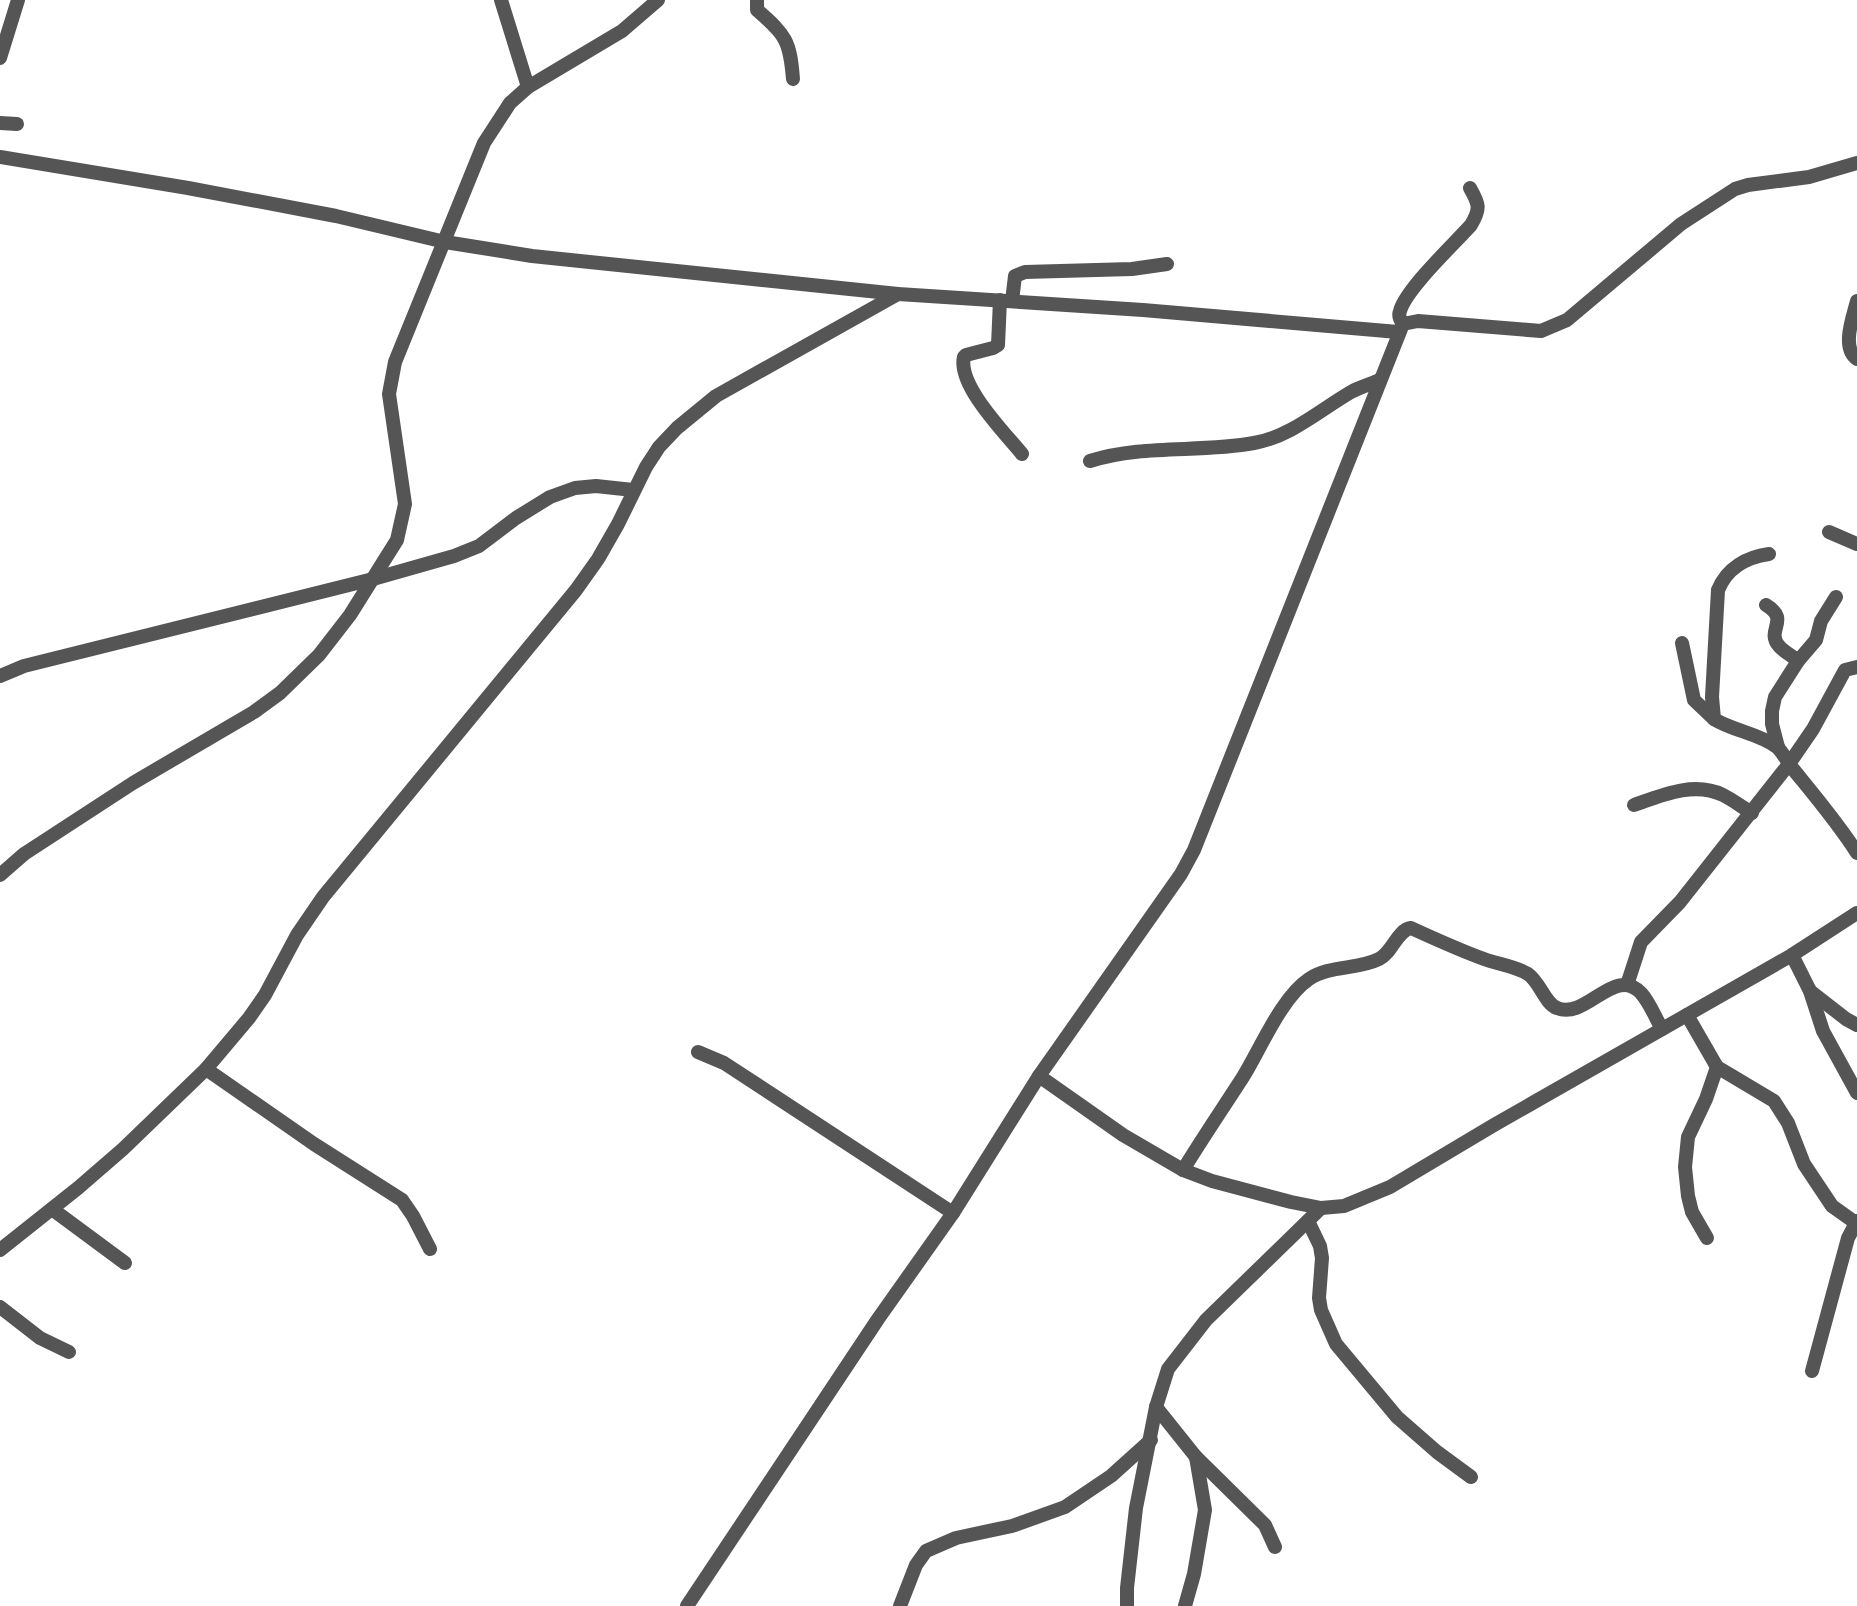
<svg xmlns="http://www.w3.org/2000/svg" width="1857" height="1606" viewBox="0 0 1857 1606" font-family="Poppins,sans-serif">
	<rect width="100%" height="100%" fill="#fff"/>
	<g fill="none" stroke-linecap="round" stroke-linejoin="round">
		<g stroke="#555" stroke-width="14">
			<polyline points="501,0 528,87"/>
			<path d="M757 0V10C786 35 790 41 793 79"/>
			<polyline points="0,58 18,0"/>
			<polyline points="0,123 17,124"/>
			<polyline points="0,157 188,188 336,216 445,242 532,256 898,294 1143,310 1398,332"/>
			<polyline points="1857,163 1809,177 1748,185 1735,189 1681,224 1567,320 1541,331 1418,321 1403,324 1194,850 1181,874 1039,1076 1123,1135 1183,1170 1212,1181 1291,1202 1321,1208 1344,1206 1390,1187 1494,1125 1792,955 1857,913"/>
			<path d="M1000 300 998 345 993 348 966 355 964 357C957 385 1005 433 1022 454"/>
			<polyline points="1012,301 1015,276 1025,272 1132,269 1167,264"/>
			<path d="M1857 301C1853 317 1841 348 1857 359"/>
			<path d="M1403 324C1400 320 1398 316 1400 311 1406 289 1454 244 1471 225 1481 208 1479 204 1470 188"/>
			<path d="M1090 461C1143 444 1200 453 1254 443 1290 437 1320 410 1351 392 1360 387 1371 384 1380 380"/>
			<polyline points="1829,532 1857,544"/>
			<path d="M1769 554C1747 557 1727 568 1718 590L1712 697 1714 719C1733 731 1758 733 1777 747 1783 752 1787 762 1793 769 1815 796 1838 823 1857 853"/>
			<path d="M1766 605C1791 620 1765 630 1779 646 1784 652 1793 656 1798 661"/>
			<polyline points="1682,643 1694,700 1714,719"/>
			<polyline points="0,676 24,666 373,579 454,556 479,546 516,518 550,497 575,488 596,486 633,490"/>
			<polyline points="1778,747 1772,724 1772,711 1775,697 1798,661 1816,640 1821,621 1836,597"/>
			<path d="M1634 805C1662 795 1694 781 1723 795 1733 800 1742 807 1752 813"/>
			<polyline points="0,875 24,854 90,811 133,783 254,712 280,693 319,655 350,615 397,540 405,504 389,394 395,362 484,143 510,103 528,87 622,31 658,0"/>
			<polyline points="1792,955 1810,991 1823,1031 1857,1093"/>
			<polyline points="1627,985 1641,942 1680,902 1789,764 1813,729 1845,670 1857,667"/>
			<polyline points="1810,991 1846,1019 1857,1025"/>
			<polyline points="1687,1015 1717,1067 1774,1101 1788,1123 1804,1164 1832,1206 1856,1223"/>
			<polyline points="698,1052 724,1063 953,1213"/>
			<polyline points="206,1069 314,1144 402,1200 413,1216 430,1249"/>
			<path d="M1183 1170C1202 1139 1223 1108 1243 1077 1261 1048 1281 998 1309 979 1330 965 1357 970 1379 959 1393 952 1397 930 1411 928 1435 939 1459 950 1484 959 1497 964 1515 966 1528 974 1540 982 1545 1004 1557 1008 1587 1020 1614 965 1641 993 1650 1003 1655 1017 1662 1029"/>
			<polyline points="52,1209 125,1263"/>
			<polyline points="1308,1221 1320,1246 1322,1258 1319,1298 1321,1310 1336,1344 1397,1417 1437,1452 1471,1477"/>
			<polyline points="1707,1238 1692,1212 1688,1196 1685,1167 1688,1137 1706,1099 1717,1067"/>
			<polyline points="0,1250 78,1188 123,1149 206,1069 249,1018 265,995 297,935 323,897 576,590 598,559 618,524 646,467 659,447 677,428 716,396 898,294"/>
			<polyline points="0,1307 40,1338 69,1352"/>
			<polyline points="1812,1371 1848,1238 1857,1221"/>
			<polyline points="1156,1407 1196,1457 1265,1525 1275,1547"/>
			<polyline points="687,1606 878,1319 953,1213 1039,1076"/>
			<polyline points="900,1606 916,1565 926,1551 956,1538 1012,1526 1065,1507 1111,1476 1151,1440"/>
			<polyline points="1127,1606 1127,1588 1136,1508 1156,1407 1168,1369 1206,1320 1321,1208"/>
			<polyline points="1185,1606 1194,1574 1205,1510 1196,1457"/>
		</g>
	</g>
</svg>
